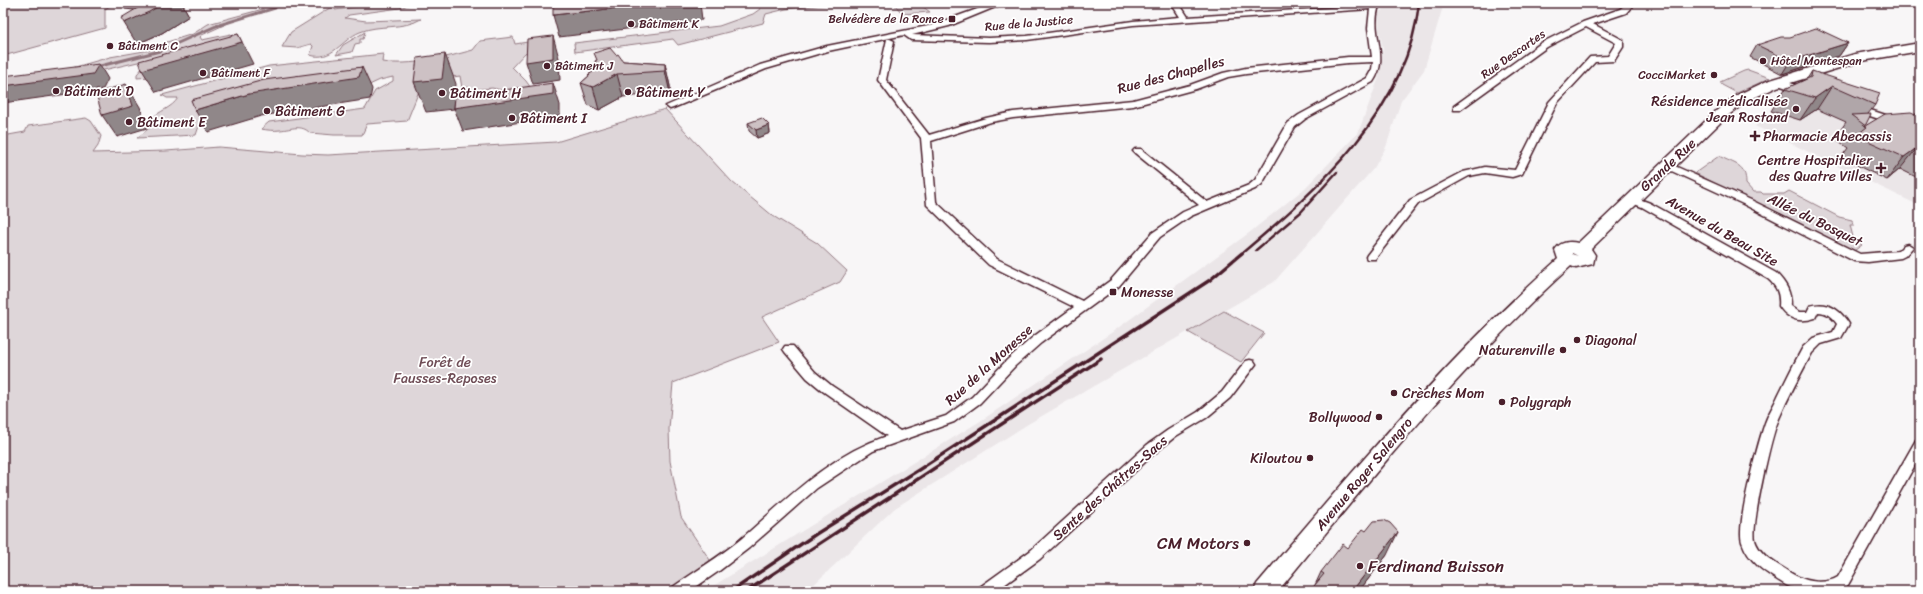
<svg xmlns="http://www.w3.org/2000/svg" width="1923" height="594" viewBox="0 0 1923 594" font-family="Sriracha,sans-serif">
	<rect width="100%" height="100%" fill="#f8f6f7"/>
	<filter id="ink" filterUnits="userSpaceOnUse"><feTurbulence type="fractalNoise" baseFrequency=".025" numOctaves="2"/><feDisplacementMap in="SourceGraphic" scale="8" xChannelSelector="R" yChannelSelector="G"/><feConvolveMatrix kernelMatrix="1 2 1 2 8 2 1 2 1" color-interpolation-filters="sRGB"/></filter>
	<g filter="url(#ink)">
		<g fill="#ebe6e8">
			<polygon points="1392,3 1444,3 1424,70 1401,101 1386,147 1374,168 1274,282 1028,424 895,508 807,591 705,591 982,420 1111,333 1249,233 1305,188 1358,133 1379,77 1383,49 1379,31 1378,13"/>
			<polygon points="1803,95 1902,126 1920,130 1920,206 1755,126 1775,113 1773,109"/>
		</g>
		<g fill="#ded6d9" stroke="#947a82">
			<polygon points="3,3 115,3 105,9 105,28 3,56"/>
			<path d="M382 3H413L400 8 349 15 345 18 366 21 421 19C403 30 379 24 360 32 342 39 332 62 310 55L313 46 311 44 297 48 282 47 291 32 328 9 335 6V10Z"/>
			<polygon points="761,3 842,3 786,9 766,14 763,23 678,45 673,39 575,52 574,43 719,26 753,14 760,9"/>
			<polygon points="893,3 918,3 930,12 903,14"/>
			<polygon points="263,9 265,12 235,20 202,35 200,37 202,40 231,34 228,39 150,77 137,78 137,74 146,64 138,62 78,76 65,70 110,57 156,49 167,42 193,34 208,24"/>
			<polygon points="365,32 363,39 360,39 360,43 355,44 352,52 336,55 343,45"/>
			<path d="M513 37 515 44 534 41 536 46 525 53 512 67 526 81 533 91 500 97 501 90 492 88 470 90 469 87 462 88 460 76 423 81 407 121 367 124 362 135H334L310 133C301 124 292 129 280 130 274 131 267 130 261 129L269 122 365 109 375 91 393 81V77L380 80 365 87 220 116 200 123 196 135 137 138 153 125 151 119C159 111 172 108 178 98H167L162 95 269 66 383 54 382 62C412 66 444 58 473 50L480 41Z"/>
			<polygon points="1748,70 1770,78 1737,93 1722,85 1720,82 1744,71"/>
			<polygon points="665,109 732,182 773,216 817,243 847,271 840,282 762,317 779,342 673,383 669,429 670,461 681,517 712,563 671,591 3,591 3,136 25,132 28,126 86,118 91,121 101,136 98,146 93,153 166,151 219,147 302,154 328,155 556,142"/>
			<path d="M1719 156C1736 165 1746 164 1746 184L1753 192H1761L1763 194H1784L1789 191 1839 217 1852 220 1854 225H1850L1853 237 1862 245 1851 253 1695 173Z"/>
			<polygon points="1224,311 1264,333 1241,362 1188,332"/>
		</g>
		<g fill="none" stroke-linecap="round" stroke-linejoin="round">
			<polyline stroke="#8f747b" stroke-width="3" points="96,67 160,51 216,26 275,8"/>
			<g stroke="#4a1f2b" stroke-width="3">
				<g id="street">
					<path d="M994 3H1005L949 26 912 35 989 38 1027 36 1133 21 1180 17 1171 3H1179L1188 17 1345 7 1374 3H1395L1379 7 1378 9C1371 36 1390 57 1373 82L1305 119 1295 127 1262 184 1255 189 1191 216 1160 237 1119 286 1041 343 1015 366 980 403 954 422 873 451 817 488 749 548 719 571 690 591H671L673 587C696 571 719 557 741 539 787 499 828 456 887 436L824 392 807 378 785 352 783 349 785 346H793L815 372 832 386 900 431 946 416 972 397 1007 360 1033 337 1074 307 989 265 927 205 921 138 878 80 887 39H890L894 41 886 80 929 135 986 118 1013 112 1133 100 1190 85 1223 73 1246 68 1348 57H1372L1368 28 1370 9 1133 25 1027 40 989 42 911 40 904 35 828 51 766 69 673 108 670 109 666 106 760 65 827 46 933 25ZM1373 62 1372 69 1367 78 1299 115 1288 123 1255 180 1249 185 1207 202 1141 149H1135L1133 151 1135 153 1199 205 1183 212 1152 233 1111 280 1082 301 997 259 936 202 931 141 991 122 1013 118 1133 106 1196 89 1228 77 1246 74 1348 63Z"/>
					<polygon points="1624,3 1632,3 1633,5 1626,13 1593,24 1623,40 1623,47 1614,61 1595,62 1557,103 1522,174 1512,177 1485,173 1469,176 1418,204 1375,259 1367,259 1366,257 1367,255 1410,200 1463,172 1485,167 1515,170 1549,102 1590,57 1608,56 1616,43 1586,27 1547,47 1460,110 1454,110 1454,106 1541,43 1583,22 1620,9 1625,5"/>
					<polygon points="1778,79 1808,89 1809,91 1805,94 1775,84 1774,82"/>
					<polygon points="1855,105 1901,120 1920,123 1920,129 1897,125 1852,110 1851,108"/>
					<polygon points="1668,163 1751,200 1860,254 1898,251 1904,245 1908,244 1913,247 1905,256 1901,258 1868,262 1854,261 1743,204 1665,168 1663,166"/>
					<path d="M1631 196 1650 203 1776 273C1786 283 1791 292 1791 306L1799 312H1807L1810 306C1827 301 1840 309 1849 324L1841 338 1821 344 1812 353C1800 375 1788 397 1778 421 1771 437 1751 525 1755 540 1759 555 1777 564 1789 572 1803 581 1823 586 1838 577L1916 440 1920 439V456L1848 585C1832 594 1800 594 1784 584 1767 573 1749 563 1742 542 1736 525 1758 443 1765 423 1768 414 1774 405 1778 396 1786 380 1794 363 1803 347L1813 338 1833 332 1837 324C1832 317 1827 312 1818 312L1815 318C1800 323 1788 320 1779 306 1780 294 1777 287 1768 279L1642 207 1627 201 1626 199 1627 197Z"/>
					<polygon points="1250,360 1254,361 1256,364 1230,398 1206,418 1176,436 1155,453 1040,559 996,591 978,591 980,587 1030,551 1147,445 1168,430 1198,412 1222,392 1246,361"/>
				</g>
			</g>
			<g stroke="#4a1f2b" stroke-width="3">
				<path id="primary" d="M1920 43V51L1862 61 1777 87 1747 101 1726 117 1591 249 1595 255 1593 264 1576 268 1571 266C1462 365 1371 478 1278 591H1254L1257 584C1353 471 1447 358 1558 259L1555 250C1560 242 1569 241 1578 243L1716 111 1737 95 1767 81 1855 54ZM1572 253 1578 256 1572 254Z"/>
			</g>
			<use href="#street" fill="#fff" fill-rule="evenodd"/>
			<use href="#primary" fill="#fff" fill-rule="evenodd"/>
			<g stroke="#4a1f2b" stroke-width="2.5">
				<polyline points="1256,250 1301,212 1337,172"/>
				<path d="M1241 254C1318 189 1408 110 1419 3"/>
			</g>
			<g stroke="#4a1f2b" stroke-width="3.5">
				<polyline points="732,591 816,534 920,469 1210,280 1242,253"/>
				<polyline points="747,591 1101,359"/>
			</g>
		</g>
		<g fill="#b0a6a9" stroke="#4a1f2b">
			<polygon points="121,3 182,3 189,16 162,33 137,44 134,10 125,9"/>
			<polygon points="1848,43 1839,56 1782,74 1750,57 1757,45"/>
			<polygon points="595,61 623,61 665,64 670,86 670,93 623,97 599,110 588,105 581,83 589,76 588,75 597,69"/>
			<polygon points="1812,71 1875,105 1868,114 1865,126 1920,116 1920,179 1900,169 1887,180 1850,162 1851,161 1842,156 1848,148 1835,138 1846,122 1817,109 1800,120 1771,111 1785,89 1807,79"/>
			<polygon points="748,123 769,125 770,133 757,138 749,131"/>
			<polygon points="1348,548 1387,555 1359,591 1310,591 1315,585 1321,572"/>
		</g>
		<g fill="#908789" stroke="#4a1f2b">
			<polygon points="135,3 152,3 140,11"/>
			<polygon points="164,3 182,3 189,16 162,33 137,44 124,23"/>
			<polygon points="663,3 700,3 702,20 559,37 553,15"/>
			<polygon points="238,34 253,64 156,92 142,70"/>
			<polygon points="553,36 559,58 560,80 533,84 526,62"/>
			<polygon points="1848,43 1839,56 1782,74 1790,61"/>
			<polygon points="445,54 456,84 454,109 426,112 414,82"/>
			<polygon points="99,64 108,79 103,89 3,103 3,86"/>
			<polygon points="665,64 670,86 670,93 665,71"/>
			<polygon points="362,67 372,89 370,99 261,116 208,132 195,110 249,94"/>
			<polygon points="617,74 623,97 599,110 593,87"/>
			<polygon points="553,83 560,105 560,116 463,131 454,108"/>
			<polygon points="126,84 140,107 147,128 117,137 102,115"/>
			<polygon points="1832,86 1817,109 1800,120 1815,98"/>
			<polygon points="769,125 770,133 757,138 756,130"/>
			<polygon points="1918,147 1900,169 1887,180 1904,157"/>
			<polygon points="1398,532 1387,555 1359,591 1352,591"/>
		</g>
		<g fill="#cdc1c4" stroke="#4a1f2b">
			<polygon points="146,3 164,3 149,12 124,23 121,18"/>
			<polygon points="580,3 663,3 553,15 553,6"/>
			<polygon points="1816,28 1848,43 1790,61 1757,45 1781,37 1790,37"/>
			<polygon points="238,34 242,42 142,70 139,61"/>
			<polygon points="553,36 553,58 526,62 527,39"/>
			<polygon points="610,48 616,55 618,54 623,61 665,64 665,71 617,74 593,87 581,83 590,75 588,75 599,68 595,61 597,60 594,53"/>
			<polygon points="445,54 442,79 414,82 417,58"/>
			<polygon points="99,64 93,74 3,86 3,76"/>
			<polygon points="362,67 359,77 249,94 195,110 191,100 264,80"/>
			<polygon points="1812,71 1880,93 1875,105 1832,86 1815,98 1785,89 1811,77"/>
			<polygon points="553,83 553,94 454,108 455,97"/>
			<polygon points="126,84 133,106 102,115 96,93"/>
			<polygon points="1911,112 1920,116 1920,148 1918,147 1904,157 1866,140 1869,138 1858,134 1867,127 1851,115 1871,114 1865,126 1885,114"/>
			<polygon points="762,118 769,125 756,130 748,123"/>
			<polygon points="1384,520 1390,523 1398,532 1352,591 1310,591 1324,574 1321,572 1343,544 1348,548 1363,529 1366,531 1374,521"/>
		</g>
	</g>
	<g fill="#4a1f2b" stroke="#fff" stroke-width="1.5">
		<rect x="948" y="15" width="8" height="8" rx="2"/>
		<circle cx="631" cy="24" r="4"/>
		<circle cx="110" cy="46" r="4"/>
		<circle cx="1763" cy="61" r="4"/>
		<circle cx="547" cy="66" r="4"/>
		<circle cx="203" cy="73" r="4"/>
		<circle cx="1714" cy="75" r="4"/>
		<circle cx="56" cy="91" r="4"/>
		<circle cx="628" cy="92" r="4"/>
		<circle cx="442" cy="93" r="4"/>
		<circle cx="1796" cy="109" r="4"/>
		<circle cx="267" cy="111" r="4"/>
		<circle cx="512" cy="118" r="4"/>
		<circle cx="129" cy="122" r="4"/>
		<path d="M1753 130h4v4h4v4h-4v4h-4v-4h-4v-4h4z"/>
		<path d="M1879 162h4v4h4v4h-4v4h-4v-4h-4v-4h4z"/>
		<rect x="1109" y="288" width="8" height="8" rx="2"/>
		<circle cx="1577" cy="340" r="4"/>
		<circle cx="1563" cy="350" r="4"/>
		<circle cx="1394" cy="393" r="4"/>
		<circle cx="1502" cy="402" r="4"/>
		<circle cx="1379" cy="417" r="4"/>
		<circle cx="1310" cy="458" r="4"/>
		<circle cx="1247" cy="543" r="4"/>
		<circle cx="1360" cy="566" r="4"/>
	</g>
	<g text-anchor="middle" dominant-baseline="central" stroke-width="3.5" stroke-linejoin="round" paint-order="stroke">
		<g font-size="12" fill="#4a1f2b" stroke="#fff" text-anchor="start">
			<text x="944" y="19" text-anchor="end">Belvédère de la Ronce</text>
			<text x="639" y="24">Bâtiment K</text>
			<text x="118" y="46">Bâtiment C</text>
			<text x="1771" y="61">Hôtel Montespan</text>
			<text x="555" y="66">Bâtiment J</text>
			<text x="211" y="73">Bâtiment F</text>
			<text x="1706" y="75" text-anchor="end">CocciMarket</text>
		</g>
		<g font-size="12" fill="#4a1f2b" stroke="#fff">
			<text transform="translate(1029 23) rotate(-5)">Rue de la Justice</text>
			<text transform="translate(1513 54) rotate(-35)">Rue Descartes</text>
		</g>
		<g font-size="14" fill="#4a1f2b" stroke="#fff">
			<text transform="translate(1171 75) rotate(-15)">Rue des Chapelles</text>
			<text transform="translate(1668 165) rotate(-43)">Grande Rue</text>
			<text transform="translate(1815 220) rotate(26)">Allée du Bosquet</text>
			<text transform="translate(1722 231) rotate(30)">Avenue du Beau Site</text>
			<text transform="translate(989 365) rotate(-42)">Rue de la Monesse</text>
			<text transform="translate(1364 474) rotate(-50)">Avenue Roger Salengro</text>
			<text transform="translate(1110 488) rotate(-42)">Sente des Châtres-Sacs</text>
		</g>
		<g font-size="14" fill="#4a1f2b" stroke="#fff" text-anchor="start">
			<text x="64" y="91">Bâtiment D</text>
			<text x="636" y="92">Bâtiment Y</text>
			<text x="450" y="93">Bâtiment H</text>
			<text x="1788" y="101" text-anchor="end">Résidence médicalisée<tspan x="1788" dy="16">Jean Rostand</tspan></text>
			<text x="275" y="111">Bâtiment G</text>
			<text x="520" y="118">Bâtiment I</text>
			<text x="137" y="122">Bâtiment E</text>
			<text x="1763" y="136">Pharmacie Abecassis</text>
			<text x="1872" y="160" text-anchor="end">Centre Hospitalier<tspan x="1872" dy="16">des Quatre Villes</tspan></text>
			<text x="1121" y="292">Monesse</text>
			<text x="1585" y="340">Diagonal</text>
			<text x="1555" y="350" text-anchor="end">Naturenville</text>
			<text x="1402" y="393">Crèches Mom</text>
			<text x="1510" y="402">Polygraph</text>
			<text x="1371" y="417" text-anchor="end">Bollywood</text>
			<text x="1302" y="458" text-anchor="end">Kiloutou</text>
		</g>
		<g font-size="14" fill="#6f4d56" stroke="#fff">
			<text x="445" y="362">Forêt de<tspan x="445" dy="16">Fausses-Reposes</tspan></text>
		</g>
		<g font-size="17" fill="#4a1f2b" stroke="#fff" text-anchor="end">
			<text x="1239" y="543">CM Motors</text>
			<text x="1368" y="566" text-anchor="start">Ferdinand Buisson</text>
		</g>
	</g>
	<rect width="1923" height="594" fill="none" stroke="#fff" stroke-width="16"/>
	<rect x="8" y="8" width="1907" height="578" fill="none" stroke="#4a1f2b" stroke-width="1.5" filter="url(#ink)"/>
</svg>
